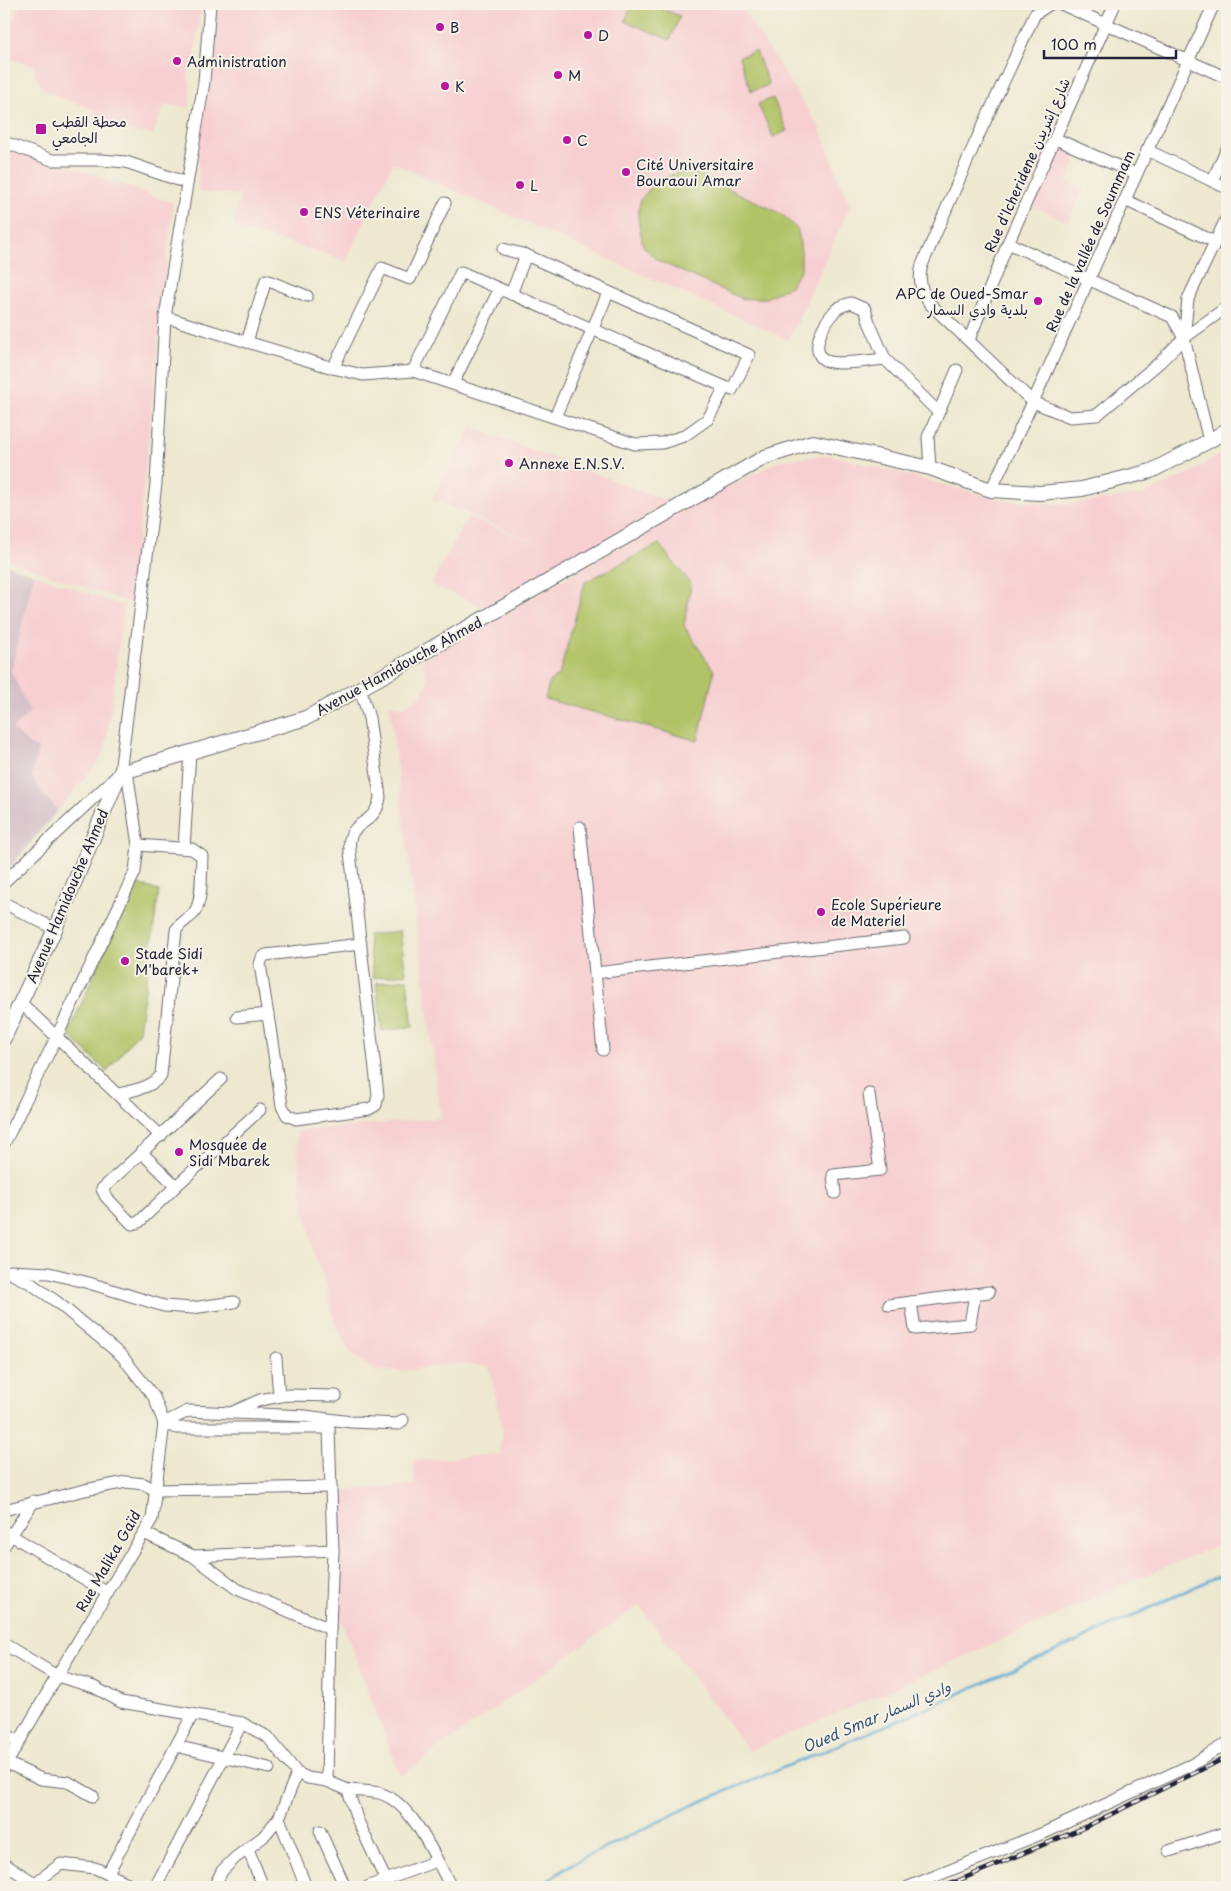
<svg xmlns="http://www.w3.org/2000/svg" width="1231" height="1891" viewBox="0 0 1231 1891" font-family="'Playpen Sans','Playpen Sans Arabic',sans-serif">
	<rect width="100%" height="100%" fill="#f7f3e8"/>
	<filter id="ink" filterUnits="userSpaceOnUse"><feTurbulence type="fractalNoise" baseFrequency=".02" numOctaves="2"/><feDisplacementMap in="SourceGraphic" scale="10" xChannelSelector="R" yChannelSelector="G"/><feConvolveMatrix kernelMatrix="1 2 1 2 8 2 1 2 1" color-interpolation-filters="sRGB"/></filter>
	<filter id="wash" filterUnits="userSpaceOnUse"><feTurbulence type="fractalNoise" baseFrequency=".0096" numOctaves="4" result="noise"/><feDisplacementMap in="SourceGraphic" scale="20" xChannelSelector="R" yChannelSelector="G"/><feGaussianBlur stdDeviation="1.12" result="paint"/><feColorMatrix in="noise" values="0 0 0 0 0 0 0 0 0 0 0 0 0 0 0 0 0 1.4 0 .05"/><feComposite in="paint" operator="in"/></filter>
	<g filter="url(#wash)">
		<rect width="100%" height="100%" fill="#ede8cf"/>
		<g fill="#f7cfd1">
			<polygon points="20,4 201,4 194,63 189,67 188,79 191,82 190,107 165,105 153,134 108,129 92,124 95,110 49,93 41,86 35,76 34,65 4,58 4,45"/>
			<polygon points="212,4 740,5 819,127 850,206 789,340 393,163 346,261 277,239 234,229 240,195 198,192 199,137"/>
			<polygon points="4,143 173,203 131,603 4,559"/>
			<polygon points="1063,144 1080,153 1067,181 1084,189 1068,222 1031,205"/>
			<polygon points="471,427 671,502 486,608 431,584 468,517 546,547 432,499"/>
			<polygon points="1227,449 1227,1541 1121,1586 888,1691 749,1751 639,1605 400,1776 340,1617 340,1490 415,1485 413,1461 500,1454 503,1431 489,1366 452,1364 403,1371 375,1371 349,1351 335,1324 326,1286 314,1253 302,1197 296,1131 441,1118 389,704 404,707 421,695 427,684 427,678 422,661 705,498 781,460 831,455 1001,500 1069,504 1143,495 1194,471"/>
			<polygon points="34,574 124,606 106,744 101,759 58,810 42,793 32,776 30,745 12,729 11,671"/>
		</g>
		<polygon fill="#d2bdc6" points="4,564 34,574 11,671 30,712 12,729 30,745 38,748 32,776 42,793 58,810 5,873"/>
		<g fill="#b1c366" stroke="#6a7250">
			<polygon points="632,4 650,4 680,16 670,40 625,21"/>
			<polygon points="756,51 769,85 751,91 739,57"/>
			<polygon points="773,98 787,131 773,137 758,104"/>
			<polygon points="677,172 696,173 782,214 798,230 801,252 801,270 790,286 766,298 743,299 658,261 643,246 638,218 640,200 652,186"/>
			<polygon points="659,544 691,584 684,626 714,671 698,741 545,699 550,681 559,675 585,582"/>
			<polygon points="135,883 159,891 139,1031 107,1072 68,1034"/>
			<polygon points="400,931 406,974 373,978 368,935"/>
			<polygon points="407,979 413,1027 382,1031 376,983"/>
		</g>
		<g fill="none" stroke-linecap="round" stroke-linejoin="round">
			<polyline stroke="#58a7d2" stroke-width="2.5" points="538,1887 572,1864 695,1804 897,1721 1076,1642 1227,1572"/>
		</g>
	</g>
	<g filter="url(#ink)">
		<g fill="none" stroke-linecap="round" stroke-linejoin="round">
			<g stroke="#69676f" stroke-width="13">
				<g id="minor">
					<path d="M1050 4 1035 14 975 143 922 265C918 279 921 292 930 304L1033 402 1070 417 1097 415 1160 362 1184 338 1188 299 1227 217"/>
					<polyline points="1061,4 1227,78"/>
					<polyline points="1056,139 1136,174"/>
					<polyline points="4,142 52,160 101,160 126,162 187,183"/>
					<polyline points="1147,150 1227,188"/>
					<polyline points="1212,181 1227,149"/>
					<polyline points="1125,200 1215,242"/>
					<polyline points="1008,243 1172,317 1184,338 1209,441"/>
					<polyline points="511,294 526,255"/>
					<polyline points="165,317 333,368 363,375 413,371 635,444 662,443 684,436 708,419 725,387"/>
					<polyline points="1184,338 1227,307"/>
					<polyline points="969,340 1008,243 1115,4"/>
					<polyline points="247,342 266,280 307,296"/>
					<path d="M885 359C872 360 839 366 827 361 807 353 824 323 834 312 837 307 845 305 851 303L865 309 869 322 885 359 938 412"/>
					<polyline points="333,368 382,268 410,279 445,203"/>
					<polyline points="413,371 461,272 732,390 749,355 526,255 503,249"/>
					<polyline points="453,383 499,290"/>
					<polyline points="555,417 608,293"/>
					<polyline points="930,468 928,437 957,370"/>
					<polyline points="991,490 1033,402 1214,4"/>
					<path d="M360 688 369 718 380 797C376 825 355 819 350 839 349 843 350 848 350 852L378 1095 376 1105 369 1109 296 1119 287 1115 282 1106 260 964 262 958 266 955 361 944"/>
					<polyline points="127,771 138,845"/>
					<polyline points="580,827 603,1050"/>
					<polyline points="184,848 190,752"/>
					<polyline points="4,882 120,773 156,484 165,317 204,82 210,4"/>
					<polyline points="4,903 55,929"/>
					<polyline points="595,973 904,938"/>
					<polyline points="21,1003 161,1136"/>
					<polyline points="237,1017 268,1014"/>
					<polyline points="221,1079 102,1189 106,1197 132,1224 139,1222 176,1186 260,1110"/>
					<path d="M4 1144 57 1036 135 872 138 845 192 849 202 856C201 871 203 904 193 914 186 921 183 920 176 930L161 1075C152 1088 133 1090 119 1094"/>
					<polyline points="141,1152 176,1186"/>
					<polyline points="835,1193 833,1175 880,1170 869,1094"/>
					<polyline points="11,1271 49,1273 89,1283 164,1306 192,1308 234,1302"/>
					<polyline points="911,1302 915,1329 970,1324 975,1294"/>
					<polyline points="889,1305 989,1292"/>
					<polyline points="276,1358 279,1396"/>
					<polyline points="233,1412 260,1400 286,1395 336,1396"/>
					<polyline points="164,1423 188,1411 305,1416 351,1422 399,1424 403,1420"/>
					<polyline points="4,1510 85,1490 126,1482 144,1484 155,1490 331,1487"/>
					<polyline points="4,1531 108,1593"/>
					<polyline points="144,1533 193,1556 237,1589 330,1629 333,1550 329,1428 177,1428 164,1423"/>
					<polyline points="4,1546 34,1501"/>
					<polyline points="193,1556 333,1550"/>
					<polyline points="4,1644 57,1676 94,1687 121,1702 242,1723 268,1737 297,1773 308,1778 327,1781 348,1790 357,1819 389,1887"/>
					<polyline points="4,1733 19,1742"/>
					<polyline points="176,1746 269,1768"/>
					<polyline points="7,1763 41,1779 68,1782 93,1796"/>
					<polyline points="4,1768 57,1676 152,1519 164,1423 154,1397 122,1356 57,1302 30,1283 4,1270"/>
					<polyline points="327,1781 330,1629"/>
					<path d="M348 1790C358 1791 369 1791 379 1793 413 1802 435 1858 451 1887"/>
					<polyline points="279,1818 306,1887"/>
					<polyline points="320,1831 345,1887"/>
					<polyline points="248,1849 263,1887"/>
					<polyline points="1169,1851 1227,1832"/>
					<polyline points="4,1864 35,1883 61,1864 95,1868 136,1887"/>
					<polyline points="108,1873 193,1714"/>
					<polyline points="155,1887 242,1723"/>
					<polyline points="214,1887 222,1871 235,1858 263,1837 279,1818 297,1773"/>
					<polyline points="367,1887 436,1861"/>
					<polyline points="908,1887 1046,1832 1193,1764 1227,1743"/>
				</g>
			</g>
			<g stroke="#69676f" stroke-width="16">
				<polyline id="major" points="4,1038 55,929 120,773 306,718 390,672 765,457 813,442 930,468 991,490 1040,493 1082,489 1151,471 1209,441 1227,430"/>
			</g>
			<use href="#minor" stroke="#fff" stroke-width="11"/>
			<use href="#major" stroke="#fff" stroke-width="14"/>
			<g stroke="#22223b" stroke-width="4.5">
				<polyline id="rail" points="943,1887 1083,1828 1227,1757"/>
			</g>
			<use href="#rail" stroke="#f7f3e8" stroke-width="2.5" stroke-dasharray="8" stroke-linecap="butt"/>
		</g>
	</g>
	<g fill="#b5179e" stroke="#f7f3e8" stroke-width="2">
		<circle cx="440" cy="27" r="5"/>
		<circle cx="588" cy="35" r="5"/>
		<circle cx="177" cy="61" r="5"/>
		<circle cx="558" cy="75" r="5"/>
		<circle cx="445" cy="86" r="5"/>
		<rect x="35" y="123" width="12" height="12" rx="2.5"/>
		<circle cx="567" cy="140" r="5"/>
		<circle cx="626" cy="172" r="5"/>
		<circle cx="520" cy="185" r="5"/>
		<circle cx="304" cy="212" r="5"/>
		<circle cx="1038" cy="301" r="5"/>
		<circle cx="509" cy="463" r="5"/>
		<circle cx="821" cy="912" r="5"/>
		<circle cx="125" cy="961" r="5"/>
		<circle cx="179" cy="1152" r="5"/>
	</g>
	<g text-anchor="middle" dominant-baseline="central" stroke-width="4" stroke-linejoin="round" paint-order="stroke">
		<g font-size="14" fill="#22223b" stroke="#f7f3e8" text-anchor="start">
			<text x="450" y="27">B</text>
			<text x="598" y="35">D</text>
			<text x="187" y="61">Administration</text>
			<text x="568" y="75">M</text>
			<text x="455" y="86">K</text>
			<text x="52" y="121">محطة القطب<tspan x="52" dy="16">الجامعي</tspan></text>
			<text x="577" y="140">C</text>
			<text x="636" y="164">Cité Universitaire<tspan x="636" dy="16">Bouraoui Amar</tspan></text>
			<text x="530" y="185">L</text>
			<text x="314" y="212">ENS Véterinaire</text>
			<text x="1028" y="293" text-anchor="end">APC de Oued-Smar<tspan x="1028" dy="16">بلدية وادي السمار</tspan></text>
			<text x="519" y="463">Annexe E.N.S.V.</text>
			<text x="831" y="904">Ecole Supérieure<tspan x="831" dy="16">de Materiel</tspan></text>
			<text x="135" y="953">Stade Sidi<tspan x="135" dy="16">M'barek+</tspan></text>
			<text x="189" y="1144">Mosquée de<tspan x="189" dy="16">Sidi Mbarek</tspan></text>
		</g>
		<g font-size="14" fill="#22223b" stroke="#f7f3e8">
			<text transform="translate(1027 165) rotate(-66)">Rue d'Icheridene شارع إشريدن</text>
			<text transform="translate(1090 241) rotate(-66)">Rue de la vallée de Soummam</text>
			<text transform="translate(399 666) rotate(-29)">Avenue Hamidouche Ahmed</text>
			<text transform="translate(67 896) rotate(-67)">Avenue Hamidouche Ahmed</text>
			<text transform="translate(108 1561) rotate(-60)">Rue Malika Gaïd</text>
		</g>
		<g font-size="15" font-style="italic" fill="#385777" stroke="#f7f3e8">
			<text transform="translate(876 1716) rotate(-23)">Oued Smar وادي السمار</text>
		</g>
	</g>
	<rect width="1231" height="1891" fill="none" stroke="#f7f3e8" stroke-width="20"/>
	<path d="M1044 50v8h132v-8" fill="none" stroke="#22223b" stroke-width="2.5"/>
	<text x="1051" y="50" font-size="15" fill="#22223b" stroke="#f7f3e8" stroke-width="4" paint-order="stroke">100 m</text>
</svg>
